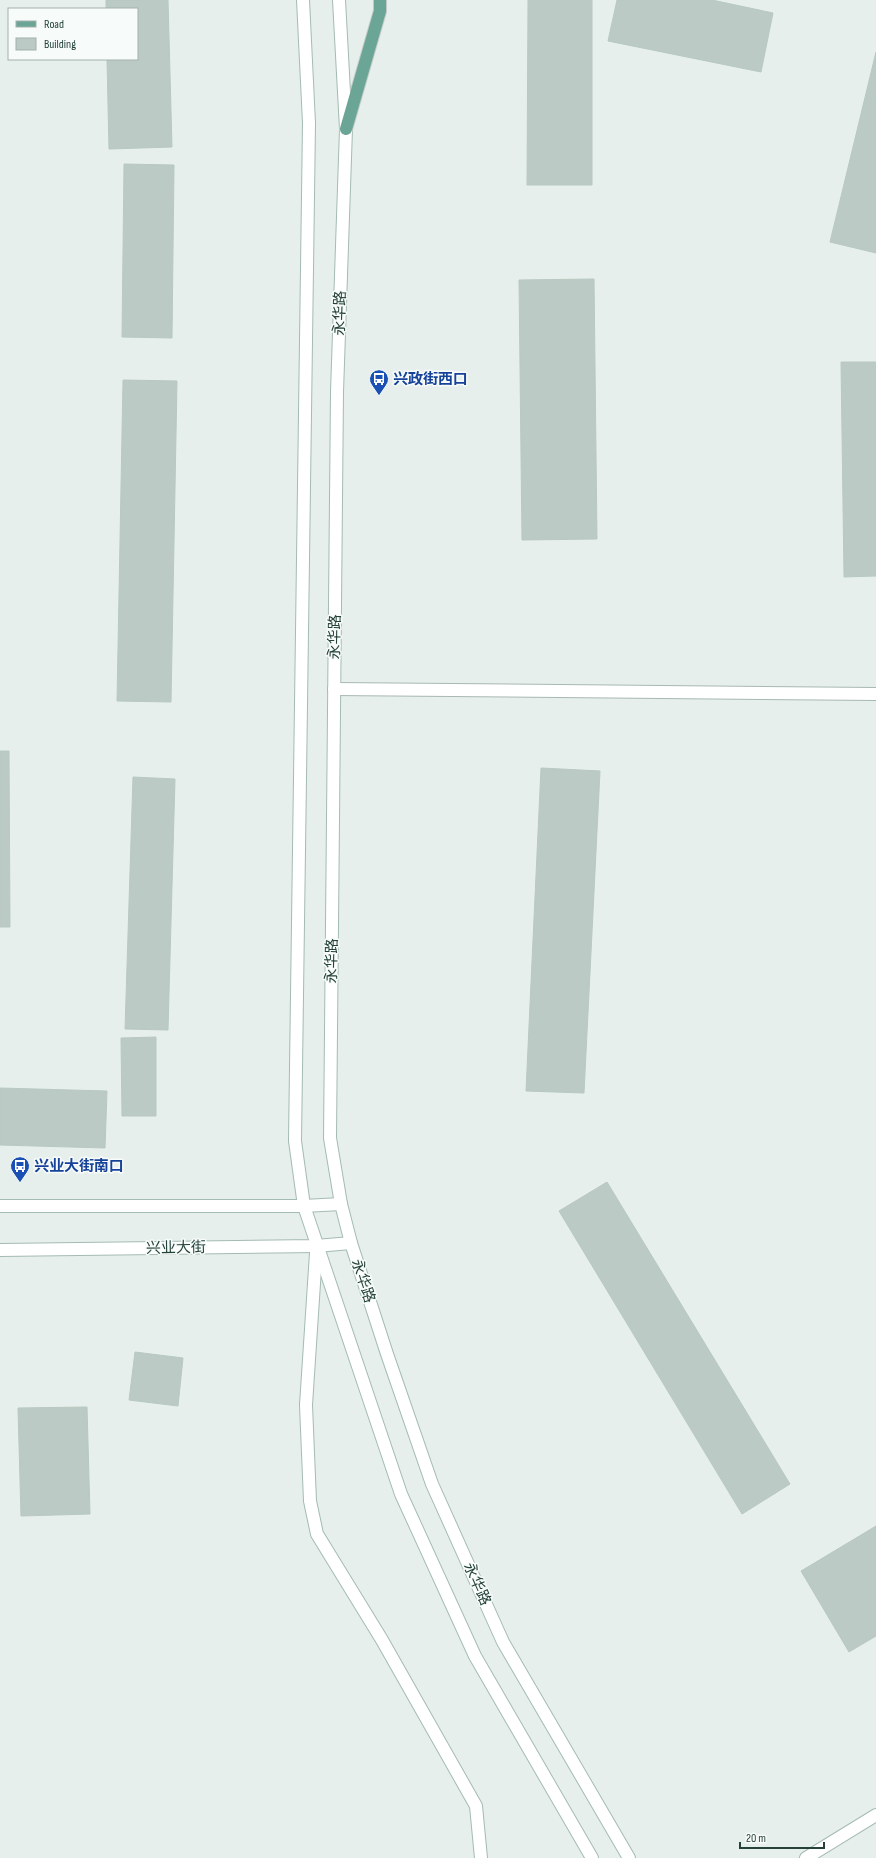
<svg xmlns="http://www.w3.org/2000/svg" width="876" height="1858" viewBox="0 0 876 1858" font-family="'Sofia Sans Condensed','Noto Sans SC',sans-serif">
	<rect width="100%" height="100%" fill="#e6efeb"/>
	<g fill="#bbcac4" stroke="#b8c9c2">
		<polygon points="106,0 168,0 172,147 109,149 107,59 137,59 137,9 106,9"/>
		<polygon points="528,0 592,0 592,185 527,185"/>
		<polygon points="617,0 712,0 773,13 761,72 608,41"/>
		<polygon points="876,52 876,253 830,242"/>
		<polygon points="124,164 174,165 172,338 122,337"/>
		<polygon points="594,279 597,539 522,540 519,280"/>
		<polygon points="841,362 876,362 876,576 844,577"/>
		<polygon points="123,380 177,381 171,702 117,701"/>
		<polygon points="0,751 9,751 10,927 0,927"/>
		<polygon points="541,768 600,771 584,1093 526,1091"/>
		<polygon points="133,777 175,779 168,1030 125,1029"/>
		<polygon points="156,1037 156,1116 122,1116 121,1038"/>
		<polygon points="0,1088 107,1091 105,1148 0,1145"/>
		<polygon points="607,1182 790,1484 742,1514 559,1211"/>
		<polygon points="135,1352 183,1358 178,1406 129,1400"/>
		<polygon points="87,1407 90,1514 21,1516 18,1408"/>
		<polygon points="876,1526 876,1636 849,1652 801,1571"/>
	</g>
	<g fill="none" stroke-linecap="round" stroke-linejoin="round">
		<g stroke="#a8b8b2" stroke-width="14">
			<polyline id="street" points="334,689 876,694"/>
		</g>
		<g stroke="#a4bbb3" stroke-width="14">
			<g id="secondary">
				<polyline points="303,0 309,123 295,1141 304,1206 401,1494 475,1656 592,1858"/>
				<polyline points="339,0 346,129 337,392 330,1138 341,1204 351,1243 387,1354 432,1484 503,1642 629,1858"/>
				<polyline points="0,1206 304,1206 341,1204"/>
				<polyline points="0,1250 316,1246 351,1243"/>
				<polyline points="316,1253 306,1405 310,1501 317,1534 382,1640 476,1806 481,1858"/>
				<polyline points="806,1858 876,1815"/>
			</g>
		</g>
		<g stroke="#c2cac8" stroke-width="14">
			<polyline id="primary" points="346,129 380,11 380,0"/>
		</g>
		<use href="#street" stroke="#fff" stroke-width="12"/>
		<use href="#secondary" stroke="#fff" stroke-width="12"/>
		<use href="#primary" stroke="#6aa596" stroke-width="12"/>
	</g>
	<defs>
		<g id="bus-pin" transform="scale(1)"><path d="M0 17L-7.5 6A9.5 9.5 0 1 1 7.5 6Z" fill="#1a4fb4" stroke="#f7fbf9"/><path d="M-5-6H5V4H4V6H2V4H-2V6H-4V4H-5ZM-3.5-4V0h7V-4ZM-3.5 1.2v1.5H-2V1.2ZM2 1.2v1.5H3.5V1.2Z" fill="#fff"/></g>
	</defs>
	<g fill-rule="evenodd">
		<use href="#bus-pin" x="379" y="379"/>
		<use href="#bus-pin" x="20" y="1166"/>
	</g>
	<g text-anchor="middle" dominant-baseline="central" stroke-width="3" stroke-linejoin="round" paint-order="stroke">
		<g font-size="15" fill="#24423a" stroke="#f7fbf9">
			<text transform="translate(340 313) rotate(-88)">永华路</text>
			<text transform="translate(335 637) rotate(-89)">永华路</text>
			<text transform="translate(332 961) rotate(-89)">永华路</text>
			<text transform="translate(176 1248) rotate(-1)">兴业大街</text>
			<text transform="translate(363 1281) rotate(72)">永华路</text>
			<text transform="translate(477 1584) rotate(66)">永华路</text>
		</g>
		<g font-size="15" font-weight="bold" fill="#164399" stroke="#f7fbf9" text-anchor="start">
			<text x="393" y="379">兴政街西口</text>
			<text x="34" y="1166">兴业大街南口</text>
		</g>
	</g>
	<rect x="8" y="8" width="130" height="52" fill="#f7fbf9" stroke="#a3b1ad"/>
	<rect x="16" y="21" width="20" height="6" fill="#6aa596" stroke="#a3b1ad"/>
	<text x="44" y="28" font-size="12" fill="#24423a">Road</text>
	<rect x="16" y="38" width="20" height="12" fill="#bbcac4" stroke="#a3b1ad"/>
	<text x="44" y="48" font-size="12" fill="#24423a">Building</text>
	<path d="M740 1842v6h84v-6" fill="none" stroke="#24423a" stroke-width="2"/>
	<text x="746" y="1842" font-size="12" fill="#24423a" stroke="#f7fbf9" stroke-width="3" paint-order="stroke">20 m</text>
</svg>
